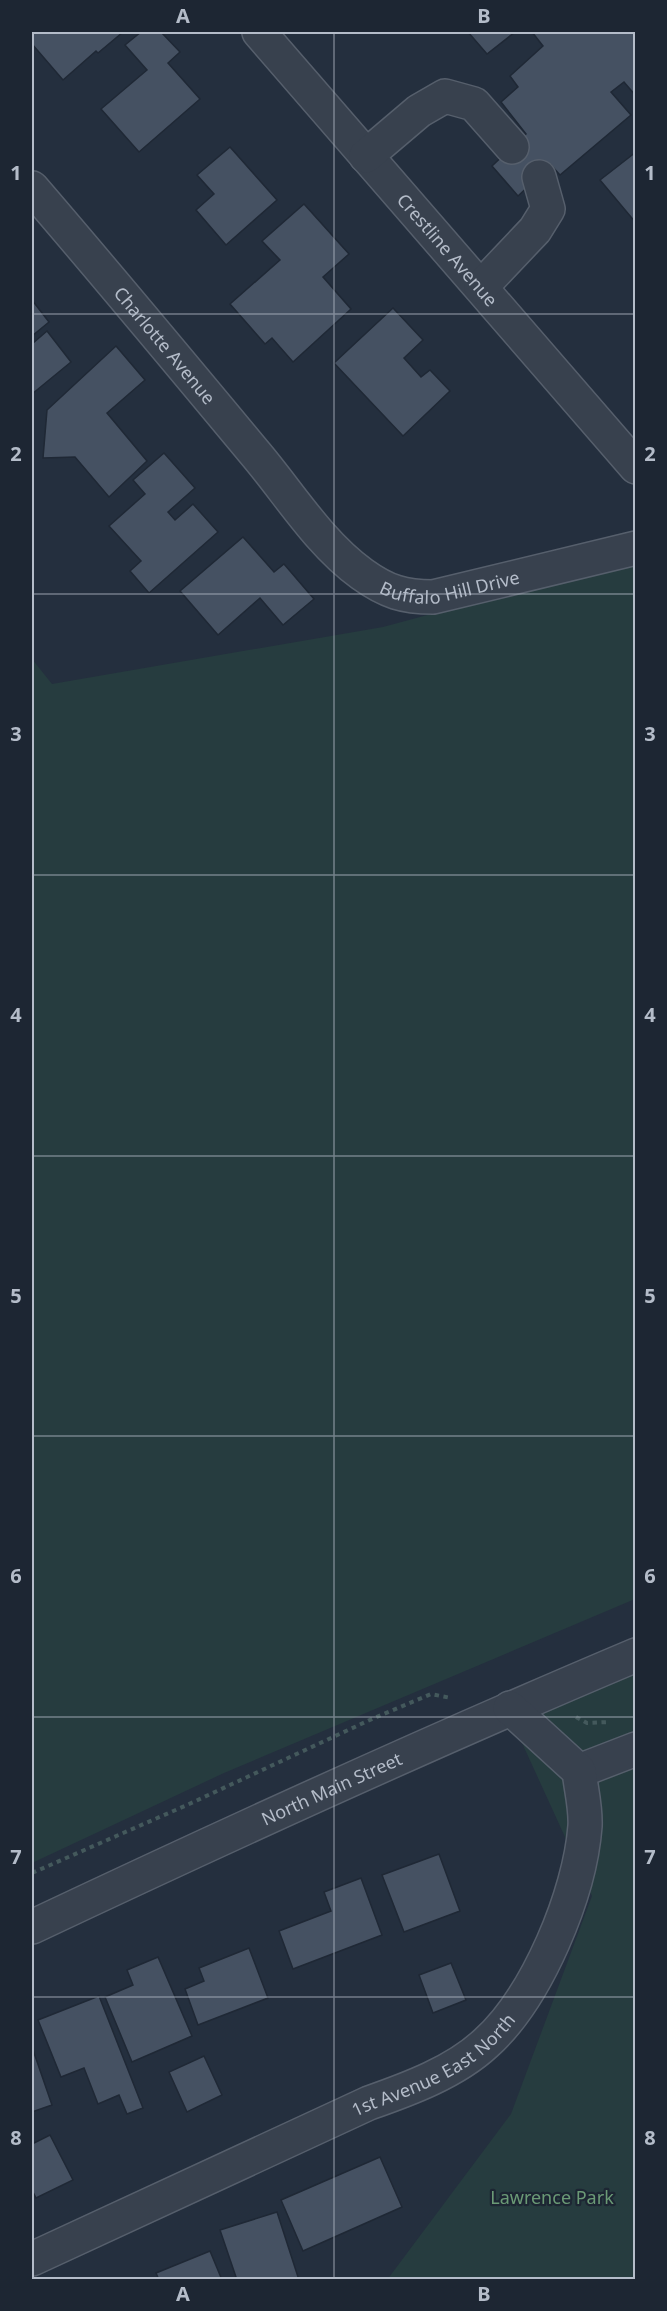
<svg xmlns="http://www.w3.org/2000/svg" width="667" height="2311" viewBox="0 0 667 2311" font-family="'Noto Sans',sans-serif">
	<rect width="100%" height="100%" fill="#242f3e"/>
	<g fill="#263c3f">
		<polygon points="635,559 635,1599 224,1773 32,1863 32,659 52,684 383,627"/>
		<polygon points="635,1672 635,2279 387,2280 511,2114 592,1896 512,1721"/>
	</g>
	<g fill="#455162" stroke="#1f2835" stroke-width="1.5">
		<polygon points="32,32 123,32 98,53 96,51 63,80 32,44"/>
		<polygon points="141,32 161,32 180,52 168,63 200,99 139,152 101,109 147,70 125,45"/>
		<polygon points="468,32 515,32 487,54"/>
		<polygon points="532,32 636,32 636,96 624,82 611,92 631,115 560,175 551,165 518,196 492,166 526,134 501,102 518,87 510,76 543,46"/>
		<polygon points="230,147 277,200 226,245 196,210 214,194 197,175"/>
		<polygon points="636,152 636,223 600,180"/>
		<polygon points="304,204 349,254 323,277 351,309 293,362 272,338 265,344 230,304 280,260 262,241"/>
		<polygon points="32,300 49,322 32,336"/>
		<polygon points="393,308 423,340 404,358 421,377 430,370 450,391 403,436 334,363"/>
		<polygon points="47,331 71,362 32,394 32,344"/>
		<polygon points="116,346 145,380 107,413 147,461 109,497 75,457 43,458 47,410"/>
		<polygon points="164,453 195,488 168,512 175,520 193,504 218,532 149,593 130,571 141,561 109,526 145,494 133,480"/>
		<polygon points="243,537 274,572 284,564 314,599 283,625 260,598 218,635 180,591"/>
		<polygon points="439,1854 460,1911 404,1932 382,1875"/>
		<polygon points="361,1878 382,1935 293,1969 279,1931 331,1911 324,1892"/>
		<polygon points="249,1948 268,1998 198,2025 185,1989 204,1981 199,1968"/>
		<polygon points="158,1957 192,2036 132,2062 105,1997 133,1985 127,1970"/>
		<polygon points="451,1963 466,2000 433,2013 419,1975"/>
		<polygon points="99,1996 143,2108 127,2114 119,2095 98,2104 84,2068 61,2077 38,2020"/>
		<polygon points="32,2047 52,2105 32,2112"/>
		<polygon points="204,2056 222,2095 187,2112 169,2072"/>
		<polygon points="50,2135 73,2180 36,2198 32,2190 32,2144"/>
		<polygon points="380,2157 402,2207 303,2251 281,2200"/>
		<polygon points="277,2212 299,2280 237,2280 220,2230"/>
		<polygon points="210,2251 222,2280 159,2280 156,2273"/>
	</g>
	<g fill="none" stroke-linecap="round" stroke-linejoin="round">
		<g stroke="#565f6c" stroke-width="36">
			<g id="minor">
				<path id="s1" d="M259 32 636 467"/>
				<polyline points="366,156 419,111 445,96 474,104 512,147"/>
				<path id="s2" d="M32 188C107 275 180 363 254 452 289 493 318 542 362 574 387 592 404 597 433 597L636 548"/>
				<polyline points="481,287 535,230 548,209 539,177"/>
				<polyline points="579,1771 636,1749"/>
				<path id="s3" d="M32 1927C231 1833 432 1741 636 1655"/>
				<path id="s4" d="M32 2259 369 2103C409 2089 455 2072 486 2043 537 1997 580 1894 585 1826 586 1808 581 1789 579 1771L510 1708"/>
			</g>
		</g>
		<g stroke="#44595c" stroke-width="4" stroke-dasharray="4.5 4.5" stroke-linecap="butt">
			<polyline points="576,1717 587,1723 609,1722"/>
			<polyline points="32,1873 187,1805 374,1718 431,1694 451,1698"/>
		</g>
		<use href="#minor" stroke="#38414e" stroke-width="33"/>
	</g>
	<path fill="none" stroke="#b4bcc9" stroke-width="1.5" stroke-opacity="0.55" d="M334 32V2280M32 314H636M32 594H636M32 875H636M32 1156H636M32 1436H636M32 1717H636M32 1997H636"/>
	<g text-anchor="middle" dominant-baseline="central" stroke-width="4.5" stroke-linejoin="round" paint-order="stroke">
		<g font-size="18" fill="#b4bcc9" stroke="#1d2633">
			<text stroke="none"><textPath href="#s1" startOffset="288">Crestline Avenue</textPath></text>
			<text stroke="none"><textPath href="#s2" startOffset="206">Charlotte Avenue</textPath></text>
			<text stroke="none"><textPath href="#s2" startOffset="602">Buffalo Hill Drive</textPath></text>
			<text stroke="none"><textPath href="#s3" startOffset="330">North Main Street</textPath></text>
			<text stroke="none"><textPath href="#s4" startOffset="447">1st Avenue East North</textPath></text>
		</g>
		<g font-size="18" fill="#6b9a76" stroke="#1d2633">
			<text x="552" y="2197">Lawrence Park</text>
		</g>
	</g>
	<rect width="667" height="2311" fill="none" stroke="#1d2633" stroke-width="66"/>
	<rect x="33" y="33" width="601" height="2245" fill="none" stroke="#b4bcc9" stroke-width="2"/>
	<g font-size="20" text-anchor="middle" font-weight="bold" fill="#b4bcc9">
		<text x="183" y="23">A</text>
		<text x="484" y="23">B</text>
		<text x="16" y="180">1</text>
		<text x="650" y="180">1</text>
		<text x="16" y="461">2</text>
		<text x="650" y="461">2</text>
		<text x="16" y="741">3</text>
		<text x="650" y="741">3</text>
		<text x="16" y="1022">4</text>
		<text x="650" y="1022">4</text>
		<text x="16" y="1303">5</text>
		<text x="650" y="1303">5</text>
		<text x="16" y="1583">6</text>
		<text x="650" y="1583">6</text>
		<text x="16" y="1864">7</text>
		<text x="650" y="1864">7</text>
		<text x="16" y="2145">8</text>
		<text x="650" y="2145">8</text>
		<text x="183" y="2301">A</text>
		<text x="484" y="2301">B</text>
	</g>
</svg>
